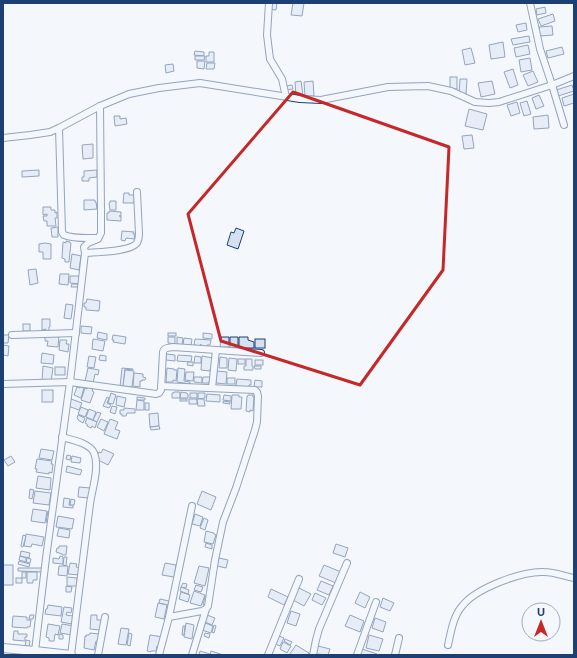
<svg xmlns="http://www.w3.org/2000/svg" width="577" height="658" viewBox="0 0 577 658" font-family="Inter,sans-serif">
	<rect width="100%" height="100%" fill="#f4f7fb"/>
	<g fill="#d5e0f0" stroke="#1d3f73">
		<polygon points="270,3 277,3 276,10 269,9"/>
		<polygon points="293,3 304,3 302,16 291,15"/>
		<polygon points="545,7 546,13 537,15 536,9"/>
		<polygon points="553,14 555,21 541,26 538,19"/>
		<polygon points="526,23 527,30 518,32 516,25"/>
		<polygon points="552,26 553,35 540,36 539,27"/>
		<polygon points="529,36 530,42 513,45 511,39"/>
		<polygon points="503,42 505,57 491,59 489,45"/>
		<polygon points="528,45 530,54 516,57 514,48"/>
		<polygon points="562,47 564,54 548,58 546,51"/>
		<polygon points="471,48 475,63 465,65 462,50"/>
		<polygon points="195,51 204,52 204,56 194,55"/>
		<polygon points="209,52 214,52 214,62 206,62 206,56 209,56"/>
		<polygon points="195,56 205,56 204,60 195,60"/>
		<polygon points="530,58 532,70 521,72 519,60"/>
		<polygon points="197,61 205,61 204,69 197,68"/>
		<polygon points="207,63 215,63 214,69 206,69"/>
		<polygon points="173,64 174,71 166,73 165,65"/>
		<polygon points="513,69 518,85 510,88 504,72"/>
		<polygon points="533,71 538,82 528,86 523,75"/>
		<rect x="450" y="77" width="7" height="12"/>
		<polygon points="460,79 467,79 466,94 459,94"/>
		<polygon points="301,81 303,95 296,96 295,82"/>
		<polygon points="313,81 314,96 305,96 304,82"/>
		<polygon points="492,81 495,94 481,97 478,83"/>
		<polygon points="292,85 293,89 286,90 285,86"/>
		<polygon points="572,85 574,91 558,96 556,90"/>
		<polygon points="574,94 574,103 564,106 562,98"/>
		<polygon points="539,95 544,106 536,109 532,98"/>
		<polygon points="527,101 531,114 524,116 520,103"/>
		<polygon points="517,102 520,113 511,116 507,105"/>
		<polygon points="469,109 487,114 483,130 465,126"/>
		<polygon points="548,115 549,128 534,129 533,117"/>
		<polygon points="114,116 120,116 120,119 126,118 127,124 115,126"/>
		<polygon points="472,135 474,148 464,149 462,136"/>
		<polygon points="93,144 93,158 83,159 82,145"/>
		<polygon points="39,170 39,176 22,177 22,171"/>
		<polygon points="97,170 97,177 89,178 89,181 82,181 82,177 84,177 84,171"/>
		<polygon points="124,193 129,193 129,195 134,195 134,203 123,203"/>
		<polygon points="84,200 95,200 95,202 96,202 97,209 84,210"/>
		<polygon points="110,201 116,201 116,210 110,210 109,203 110,203"/>
		<polygon points="43,207 51,207 51,210 55,210 55,213 57,212 57,218 55,218 56,226 47,226 47,221 44,221 43,216 47,216 47,214 43,215"/>
		<polygon points="109,211 121,212 121,216 119,216 121,216 121,221 107,220 107,213 109,213"/>
		<polygon points="58,227 58,237 52,237 51,228"/>
		<polygon points="236,228 244,231 238,249 227,245 231,232 234,233"/>
		<polygon points="122,231 134,232 133,234 135,234 134,239 126,238 125,241 121,240"/>
		<polygon points="66,241 70,242 70,243 71,243 69,262 65,262 65,259 62,258 63,242 66,243"/>
		<polygon points="45,243 51,244 51,259 43,259 43,252 39,252 39,244"/>
		<polygon points="72,254 81,256 79,270 70,268"/>
		<polygon points="36,269 38,283 30,285 28,270"/>
		<polygon points="60,274 69,274 68,285 59,284"/>
		<polygon points="70,276 80,276 80,284 70,283"/>
		<polygon points="72,284 78,284 78,287 71,287"/>
		<polygon points="87,299 100,301 99,311 86,310 86,307 84,307 84,303 86,303"/>
		<polygon points="66,304 73,305 71,319 64,318"/>
		<polygon points="42,319 50,319 50,327 49,327 49,331 46,331 46,329 42,330"/>
		<rect x="23" y="324" width="7" height="7"/>
		<polygon points="81,326 92,327 91,334 81,333"/>
		<polygon points="98,332 107,334 107,340 97,338"/>
		<rect x="168" y="333" width="8" height="3"/>
		<polygon points="203,333 212,334 212,339 203,338"/>
		<polygon points="3,335 9,335 8,343 3,343"/>
		<polygon points="45,335 59,336 58,347 47,346 48,341 45,341"/>
		<polygon points="113,335 126,337 125,344 113,342 114,340 112,340"/>
		<polygon points="168,337 175,337 175,344 168,343"/>
		<polygon points="177,337 183,338 182,345 177,344"/>
		<polygon points="221,337 229,337 229,347 220,347"/>
		<polygon points="230,337 238,337 238,348 230,347"/>
		<polygon points="239,337 248,337 248,340 254,342 254,348 239,348"/>
		<polygon points="184,338 192,339 191,346 183,345"/>
		<polygon points="93,339 105,341 103,351 92,349"/>
		<polygon points="195,339 211,340 210,345 207,345 207,347 201,346 201,344 200,346 194,345"/>
		<rect x="255" y="339" width="10" height="9"/>
		<polygon points="60,340 67,340 66,344 69,344 68,352 59,350"/>
		<polygon points="3,345 9,346 8,356 3,355"/>
		<polygon points="42,353 54,355 53,364 41,363"/>
		<polygon points="166,354 175,355 175,361 166,360"/>
		<polygon points="100,355 106,356 106,361 99,360"/>
		<polygon points="178,355 192,356 191,362 177,361"/>
		<polygon points="89,356 96,357 94,368 87,367"/>
		<polygon points="195,356 201,357 201,363 194,363"/>
		<polygon points="202,356 213,358 213,369 210,369 210,371 201,370"/>
		<polygon points="220,357 227,358 227,368 219,368"/>
		<polygon points="229,358 237,359 236,371 228,370"/>
		<rect x="238" y="359" width="7" height="5"/>
		<polygon points="246,359 252,359 252,366 253,366 253,370 244,370 244,366 246,366"/>
		<rect x="255" y="360" width="8" height="5"/>
		<polygon points="188,362 193,362 193,366 187,365"/>
		<polygon points="43,366 53,368 51,382 42,381"/>
		<polygon points="254,366 261,366 261,369 255,369"/>
		<rect x="55" y="367" width="10" height="8"/>
		<polygon points="88,368 99,370 98,375 95,374 93,383 85,381"/>
		<polygon points="122,368 133,369 133,370 125,369 123,386 120,387"/>
		<polygon points="167,368 174,369 174,370 177,370 176,381 173,380 173,382 166,382"/>
		<polygon points="178,368 185,369 184,381 190,382 190,384 177,382"/>
		<polygon points="125,370 134,371 132,387 123,386"/>
		<polygon points="217,371 227,372 226,384 216,383"/>
		<polygon points="186,372 194,372 193,381 185,380"/>
		<polygon points="134,373 143,374 143,377 146,378 145,380 142,380 142,381 140,381 140,387 133,386"/>
		<polygon points="194,377 202,377 202,383 194,382"/>
		<polygon points="203,377 210,377 209,383 202,383"/>
		<rect x="227" y="378" width="8" height="6"/>
		<polygon points="237,379 251,380 251,385 249,385 249,387 236,386"/>
		<polygon points="255,380 262,381 262,387 254,387"/>
		<polygon points="77,387 80,388 80,387 84,388 81,398 74,395"/>
		<polygon points="88,387 93,388 92,391 94,392 90,403 81,400 85,388 87,389"/>
		<rect x="42" y="390" width="11" height="12"/>
		<polygon points="174,392 180,392 180,398 172,398 172,393 174,393"/>
		<polygon points="181,392 187,393 187,394 188,394 188,398 180,398"/>
		<polygon points="111,393 116,395 113,404 108,403"/>
		<rect x="190" y="393" width="7" height="5"/>
		<polygon points="198,393 205,393 205,398 198,399"/>
		<polygon points="207,394 220,395 220,402 206,401"/>
		<polygon points="224,395 231,396 231,401 223,400"/>
		<polygon points="232,395 239,395 239,397 242,397 241,409 231,409"/>
		<polygon points="248,395 253,395 253,397 254,397 253,411 250,410 250,412 246,411 247,396 248,396"/>
		<polygon points="117,396 126,398 124,407 116,405"/>
		<polygon points="107,397 109,398 107,403 111,405 109,408 103,406"/>
		<polygon points="137,397 145,398 145,400 137,400"/>
		<polygon points="71,399 82,403 79,410 68,406"/>
		<rect x="180" y="399" width="7" height="2"/>
		<rect x="189" y="399" width="8" height="5"/>
		<polygon points="197,399 204,399 205,406 198,406"/>
		<polygon points="137,400 144,401 144,410 136,410"/>
		<polygon points="223,401 230,402 230,404 223,403"/>
		<rect x="145" y="403" width="4" height="7"/>
		<polygon points="112,406 117,407 115,414 110,412"/>
		<polygon points="81,407 88,410 85,417 78,414"/>
		<polygon points="124,408 135,409 135,413 127,413 126,416 122,416 122,414 120,414 120,410 124,410"/>
		<polygon points="89,409 96,412 93,420 86,417"/>
		<polygon points="97,412 101,413 97,422 93,420"/>
		<polygon points="158,413 159,426 150,427 149,414"/>
		<polygon points="78,415 85,418 83,423 78,420 78,419 77,418"/>
		<polygon points="87,418 97,422 95,428 92,426 91,428 87,426 87,424 85,423"/>
		<polygon points="101,419 108,422 104,431 97,427"/>
		<polygon points="110,419 118,422 115,429 120,431 117,439 104,434"/>
		<polygon points="159,426 160,429 151,430 150,427"/>
		<polygon points="41,449 54,451 52,460 39,458"/>
		<polygon points="103,449 114,454 108,465 98,460 99,458 96,457 99,452 101,453"/>
		<polygon points="67,455 71,456 70,460 66,459"/>
		<polygon points="11,456 15,462 8,466 4,460"/>
		<polygon points="72,456 81,458 80,463 71,462"/>
		<polygon points="37,459 52,461 51,464 53,464 52,473 49,472 49,474 36,472 37,469 35,469"/>
		<polygon points="67,466 82,470 80,475 66,472"/>
		<polygon points="38,476 51,478 50,490 36,488"/>
		<polygon points="79,487 90,488 89,498 78,497"/>
		<polygon points="30,489 34,490 32,499 29,498"/>
		<polygon points="35,491 51,493 49,505 33,503"/>
		<polygon points="202,491 216,497 211,510 197,504"/>
		<polygon points="64,498 70,499 69,505 73,505 73,508 63,507"/>
		<polygon points="71,499 75,500 74,505 70,505"/>
		<polygon points="33,509 47,511 45,523 31,521"/>
		<polygon points="48,511 51,512 49,523 46,522"/>
		<polygon points="195,514 203,517 200,526 192,524"/>
		<polygon points="58,516 74,519 72,529 56,527"/>
		<polygon points="204,518 208,520 205,530 200,528"/>
		<polygon points="59,528 70,530 69,538 57,536"/>
		<polygon points="206,531 214,533 214,534 216,535 213,544 204,542"/>
		<polygon points="26,534 44,537 42,546 32,544 31,547 24,546"/>
		<polygon points="23,535 26,536 23,547 21,546"/>
		<polygon points="206,543 212,545 212,549 205,547"/>
		<polygon points="336,544 348,548 345,557 333,553"/>
		<polygon points="59,546 67,546 66,555 62,555 62,554 56,552 57,548 59,548"/>
		<polygon points="21,551 30,553 29,558 20,556"/>
		<polygon points="20,556 26,558 26,562 19,560"/>
		<polygon points="60,556 63,557 63,564 53,563 53,558 59,559"/>
		<polygon points="64,557 67,557 66,566 63,565"/>
		<polygon points="27,558 31,559 30,563 26,562"/>
		<polygon points="219,558 228,560 226,568 217,566"/>
		<polygon points="19,561 30,564 29,567 18,564"/>
		<polygon points="70,563 77,564 76,567 81,568 80,575 68,574"/>
		<polygon points="165,563 176,565 174,577 162,575"/>
		<rect x="3" y="565" width="10" height="20"/>
		<polygon points="324,565 341,572 336,583 319,576"/>
		<polygon points="59,566 68,566 67,576 58,575"/>
		<polygon points="199,566 209,568 205,586 194,583"/>
		<polygon points="18,568 42,568 42,572 18,571"/>
		<rect x="22" y="572" width="4" height="6"/>
		<polygon points="27,572 37,572 37,580 33,580 33,583 27,583"/>
		<polygon points="67,577 77,578 77,586 67,586"/>
		<rect x="16" y="578" width="6" height="5"/>
		<polygon points="321,581 333,586 329,595 317,590"/>
		<polygon points="183,583 187,584 186,588 181,587"/>
		<polygon points="196,585 203,587 201,592 194,590"/>
		<polygon points="66,586 72,587 71,592 66,592"/>
		<polygon points="181,587 189,590 188,594 180,591"/>
		<polygon points="299,588 311,594 304,606 293,600"/>
		<polygon points="271,589 288,597 284,605 268,597"/>
		<polygon points="194,591 205,595 201,606 190,603"/>
		<polygon points="181,592 190,595 188,602 179,599"/>
		<polygon points="360,592 370,597 365,608 355,603"/>
		<polygon points="315,593 326,598 322,605 312,600"/>
		<polygon points="205,596 208,597 205,605 203,605"/>
		<polygon points="383,598 394,603 390,611 380,607"/>
		<polygon points="160,599 169,601 168,605 159,603"/>
		<polygon points="158,603 167,605 164,619 155,617"/>
		<polygon points="48,605 62,607 61,616 45,614 46,609 47,609"/>
		<polygon points="64,607 72,608 71,613 67,612 66,615 73,616 72,624 61,622"/>
		<polygon points="291,611 300,614 296,626 287,623"/>
		<polygon points="30,615 34,615 33,619 29,619"/>
		<polygon points="91,615 97,615 97,620 102,620 100,630 90,629"/>
		<polygon points="207,615 215,618 212,625 205,622"/>
		<polygon points="350,615 364,621 360,632 345,626"/>
		<polygon points="13,616 27,617 27,620 31,620 30,627 27,627 27,628 12,627"/>
		<polygon points="375,618 386,622 383,632 372,628"/>
		<polygon points="186,623 194,625 192,639 184,637"/>
		<polygon points="205,623 213,626 211,633 202,630"/>
		<polygon points="48,624 60,626 58,635 55,634 54,641 49,641 49,638 46,637"/>
		<polygon points="62,624 74,626 72,635 60,633"/>
		<polygon points="214,625 216,626 214,633 212,632"/>
		<polygon points="183,626 185,626 184,635 182,635"/>
		<polygon points="121,628 129,629 126,645 118,644"/>
		<polygon points="14,631 18,631 18,634 27,634 27,637 25,637 25,641 13,640"/>
		<polygon points="90,633 99,634 98,642 96,641 94,650 84,648 85,636 86,637 86,635 89,635"/>
		<polygon points="129,633 132,634 130,646 127,645"/>
		<polygon points="205,633 210,634 209,638 204,636"/>
		<polygon points="59,634 63,635 63,639 59,639"/>
		<polygon points="150,635 163,637 161,647 157,646 156,651 151,651 151,652 147,651"/>
		<polygon points="369,635 383,639 379,651 366,648"/>
		<polygon points="279,636 284,638 280,646 275,644"/>
		<polygon points="285,639 292,642 290,645 284,641"/>
		<polygon points="26,640 30,641 29,648 25,648"/>
		<polygon points="283,642 291,646 287,653 280,649"/>
		<polygon points="296,645 309,653 307,655 289,655"/>
		<polygon points="318,646 330,649 328,655 316,654"/>
		<polygon points="362,649 377,654 377,655 360,655"/>
		<polygon points="200,651 210,654 209,655 199,655"/>
		<polygon points="211,651 223,655 210,655"/>
	</g>
	<g fill="none" stroke-linecap="round" stroke-linejoin="round">
		<g stroke="#1d3f73" stroke-width="8">
			<g id="street">
				<polyline points="269,3 267,35 270,59 282,79 286,97"/>
				<polyline points="530,3 540,49 552,85 564,125"/>
				<path d="M59 128 62 232 64 235C74 239 86 238 97 238"/>
				<polyline points="3,138 30,135 50,132 59,128 100,106 129,94 159,88 200,83 300,99 321,100 388,87 428,86 451,91 475,102 489,103 499,102 552,85 574,76"/>
				<path d="M85 253C96 252 130 252 137 243 138 241 139 238 139 234L137 192"/>
				<polyline points="12,335 76,333"/>
				<path d="M3 384 70 382 156 394 159 393 161 390 163 352C164 347 169 348 173 347L261 353"/>
				<polyline points="161,386 255,390 257,392 258,396 257,422 255,430 236,488 223,522 215,560 208,606 206,609 202,611 169,617"/>
				<polyline points="212,388 216,350"/>
				<path d="M62 437C72 440 90 443 94 453 100 467 92 489 90 504 84 554 77 605 71 655"/>
				<path d="M448 645C451 632 453 616 463 605 477 588 522 571 544 572 554 572 564 576 574 578"/>
				<polyline points="35,651 46,558 70,382 85,253 84,247 88,243 98,239 101,233 101,211 100,106"/>
				<polyline points="98,655 105,617"/>
				<polyline points="159,655 169,617 192,506"/>
				<polyline points="192,655 206,609"/>
				<polyline points="268,655 299,579"/>
				<polyline points="313,655 316,640 319,629 347,563"/>
				<polyline points="357,655 376,602"/>
				<polyline points="395,655 399,638"/>
			</g>
		</g>
		<g stroke="#1d3f73" stroke-width="10">
			<polyline id="secondary" points="3,648 35,651 71,655"/>
		</g>
		<use href="#street" stroke="#f4f7fb" stroke-width="6"/>
		<use href="#secondary" stroke="#f4f7fb" stroke-width="8"/>
	</g>
	<path d="M0 0H577V658H0ZM293 92 449 147 443 270 360 385 221 341 188 214Z" fill="#f4f7fb" fill-opacity=".55" fill-rule="evenodd"/>
	<path fill="none" stroke="#c62828" stroke-width="3" stroke-linejoin="round" d="M293 92 449 147 443 270 360 385 221 341 188 214Z"/>
	<rect width="577" height="658" fill="none" stroke="#1d3f73" stroke-width="8"/>
	<g transform="translate(541 622)"><circle r="19" fill="#f4f7fb" stroke="#9eadc5"/>
	<path d="M0-3L7 15L0 10L-7 15Z" fill="#c62828"/>
	<text y="-6" font-size="11" font-weight="bold" text-anchor="middle" fill="#1d3f73">U</text>
	</g>
</svg>
